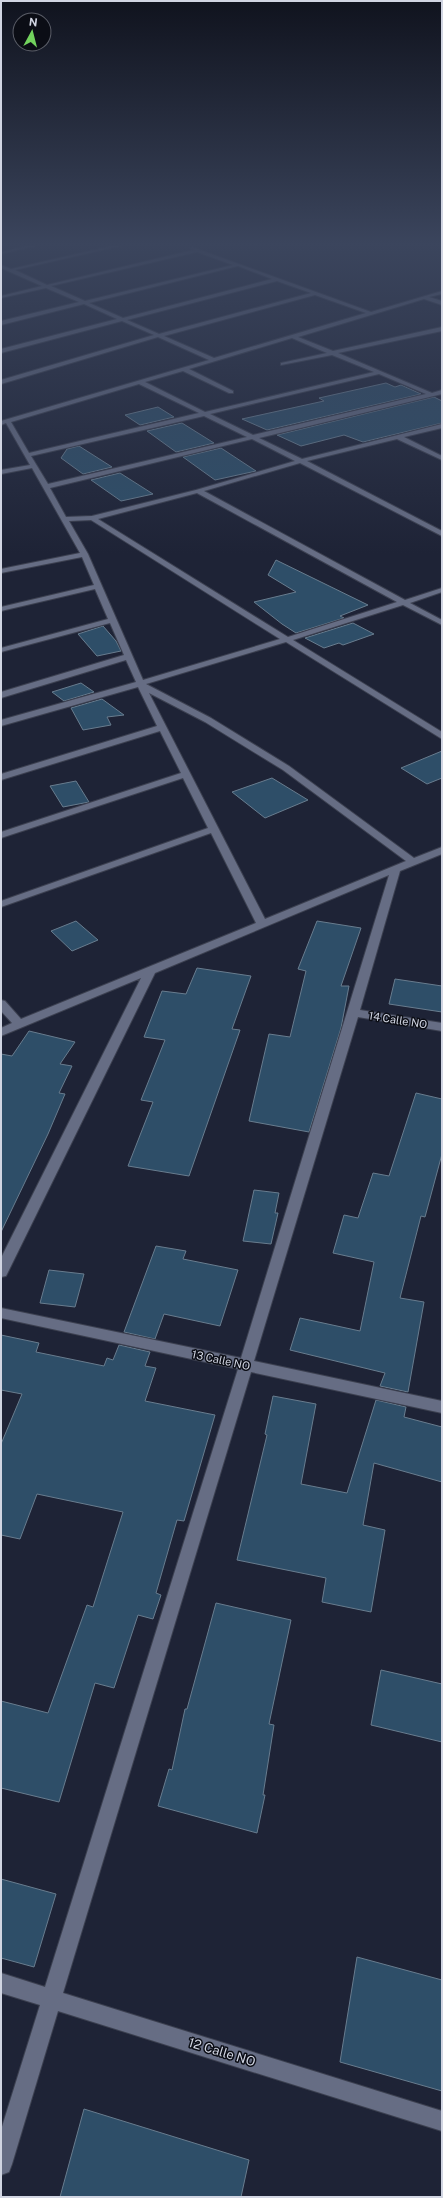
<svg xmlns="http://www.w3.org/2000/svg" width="443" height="2198" viewBox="0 0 443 2198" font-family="'Public Sans',sans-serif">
	<rect width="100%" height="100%" fill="#1e2336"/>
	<g fill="#2e4e68" stroke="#687c8e">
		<polygon points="386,383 395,387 401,385 421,394 267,430 242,419 324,401 319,398"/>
		<polygon points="434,397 442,401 442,423 363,442 344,435 301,446 277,435"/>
		<polygon points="158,407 174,417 140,425 125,415"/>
		<polygon points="182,423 214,443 176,452 147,431"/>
		<polygon points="79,446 112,467 83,474 61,458 67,449"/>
		<polygon points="221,448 256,471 215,480 183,457"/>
		<polygon points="120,473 153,494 121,501 91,480"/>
		<polygon points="276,560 368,605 340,616 344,618 296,633 282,624 254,602 296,592 268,575"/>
		<polygon points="353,623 374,634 343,645 339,643 324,648 305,638"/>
		<polygon points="103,626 116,641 121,651 97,656 78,634"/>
		<polygon points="81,683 94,692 64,701 52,692"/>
		<polygon points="102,699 124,715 107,717 111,725 83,730 71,708"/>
		<polygon points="442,751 442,778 427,784 401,768"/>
		<polygon points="272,778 308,800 265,818 232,792"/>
		<polygon points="76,781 89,802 63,807 50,786"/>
		<polygon points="76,921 98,940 72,951 51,931"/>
		<polygon points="317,921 361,928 341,986 349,986 341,1028 309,1132 249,1121 269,1034 290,1037 306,971 298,969"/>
		<polygon points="197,968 251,976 232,1029 240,1030 189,1176 128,1166 153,1102 141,1100 165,1040 144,1037 162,991 186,994"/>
		<polygon points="395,979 442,986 442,1012 389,1004"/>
		<polygon points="29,1031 75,1042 60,1064 72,1066 59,1093 65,1094 48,1134 1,1232 1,1054 12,1056"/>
		<polygon points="416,1093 442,1099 442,1154 425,1217 421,1216 400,1298 424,1302 408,1392 380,1386 385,1373 290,1350 300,1318 360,1331 374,1262 333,1253 344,1215 358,1218 373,1173 389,1176"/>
		<polygon points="254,1190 279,1193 275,1213 278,1213 271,1244 243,1241"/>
		<polygon points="156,1246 186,1251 183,1259 238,1270 220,1326 164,1314 155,1339 124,1332"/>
		<polygon points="49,1270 84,1274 75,1307 40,1303"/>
		<polygon points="1,1335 39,1343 36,1352 104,1366 107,1358 113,1360 119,1345 150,1352 145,1366 156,1368 145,1401 215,1415 184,1521 177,1520 156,1593 161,1595 153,1619 138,1615 114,1688 95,1683 59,1802 1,1788 1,1701 48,1713 87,1605 93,1607 123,1512 37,1494 20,1539 1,1535 1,1444 22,1394 1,1390"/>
		<polygon points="273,1396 316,1404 301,1484 347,1493 376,1400 406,1407 404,1417 442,1427 442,1482 374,1463 363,1525 385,1530 371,1612 322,1602 326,1578 237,1560 267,1435 265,1434"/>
		<polygon points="216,1603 291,1620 269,1724 274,1725 263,1795 265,1795 257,1833 158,1806 169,1769 172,1770 185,1709 187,1709"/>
		<polygon points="381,1670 442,1684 442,1742 371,1725"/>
		<polygon points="1,1879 56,1894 34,1967 1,1958"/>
		<polygon points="357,1957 442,1980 442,2091 340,2062"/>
		<polygon points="84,2109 249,2160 241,2197 60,2197"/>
	</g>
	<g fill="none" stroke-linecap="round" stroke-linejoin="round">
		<g stroke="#3c4050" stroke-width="2">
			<g id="minor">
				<polygon points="26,246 35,246 1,254 1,252"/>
				<path d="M111 246H120L15 270 47 285 193 250 190 248 192 247 371 312 442 291V294L429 297 442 301V305L424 299 298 337 333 351 442 327V331L338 353 432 393 442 390V394L259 438 302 459 442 424V428L404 437 442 456V460L397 439 307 461 442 531V536L300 463 204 491 405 600 442 588V592L410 603 442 620V625L403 605 293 640 442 732V739L286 642 146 684 211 718 289 766 414 858 442 847V854L400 871 360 1010 442 1023V1031L358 1017 254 1361 442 1401V1413L251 1372 63 1993 442 2111V2131L58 2011 12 2164 9 2172 1 2175V2130L40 2005 1 1993V1973L45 1987 238 1369 1 1318V1308L241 1358 389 875 155 973 8 1272 6 1276 1 1277V1258L141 978 1 1036V1028L12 1023 1 1011V1000L5 1001 21 1019 256 923 211 833 1 907V901L208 828 183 778 1 838V832L181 773 160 731 1 780V774L157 726 138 687 1 726V720L136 682 126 660 1 698V692L124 655 110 623 1 652V648L108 619 95 589 1 611V607L94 585 82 557 1 573V569L80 553 32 468 1 474V470L30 465 6 423 1 425V421L209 360 158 337 1 384V380L154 335 122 321 1 353V349L117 319 84 304 1 325V321L79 302 46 288 1 298V296L42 286 1 268V265L11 269ZM197 252 233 265 85 301 51 286ZM238 266 272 279 123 318 89 303ZM277 281 311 293 159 334 127 320ZM315 295 366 313 214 358 164 336ZM292 338 327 353 281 363V365L332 355 374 372 205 412 145 382 183 371 229 393H233V391L189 369ZM379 374 426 394 253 435 210 414ZM139 384 199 413 29 453 11 422ZM204 416 247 437 48 484 31 456ZM252 439 295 461 196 490 92 516 66 517 50 488ZM197 493 397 602 288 637 98 519ZM91 520 280 639 143 680 88 554 69 521ZM149 693 205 722 283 770 406 861 265 919Z"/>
			</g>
		</g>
		<use href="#minor" fill="#666d84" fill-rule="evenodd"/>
	</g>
	<linearGradient id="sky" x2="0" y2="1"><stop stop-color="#10131e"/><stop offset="0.44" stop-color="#3b455d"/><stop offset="1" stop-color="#3b455d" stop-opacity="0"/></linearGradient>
	<rect width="443" height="554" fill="url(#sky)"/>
	<g text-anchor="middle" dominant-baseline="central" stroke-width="3" stroke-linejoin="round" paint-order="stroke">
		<g font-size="11" fill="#d1d5e2" stroke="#0b0d15">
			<text transform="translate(398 1020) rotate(9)">14 Calle NO</text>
			<text transform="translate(221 1360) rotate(12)">13 Calle NO</text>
		</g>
		<g font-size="13" fill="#d1d5e2" stroke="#0b0d15">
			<text transform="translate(222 2052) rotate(17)">12 Calle NO</text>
		</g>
	</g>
	<rect width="443" height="2198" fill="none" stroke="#d1d5e2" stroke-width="4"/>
	<g transform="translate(32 32) rotate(7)"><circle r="19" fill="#0b0d15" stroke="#5a5d67"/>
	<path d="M0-3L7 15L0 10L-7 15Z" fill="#72d25d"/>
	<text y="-6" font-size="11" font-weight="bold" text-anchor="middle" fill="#d1d5e2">N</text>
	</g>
</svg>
